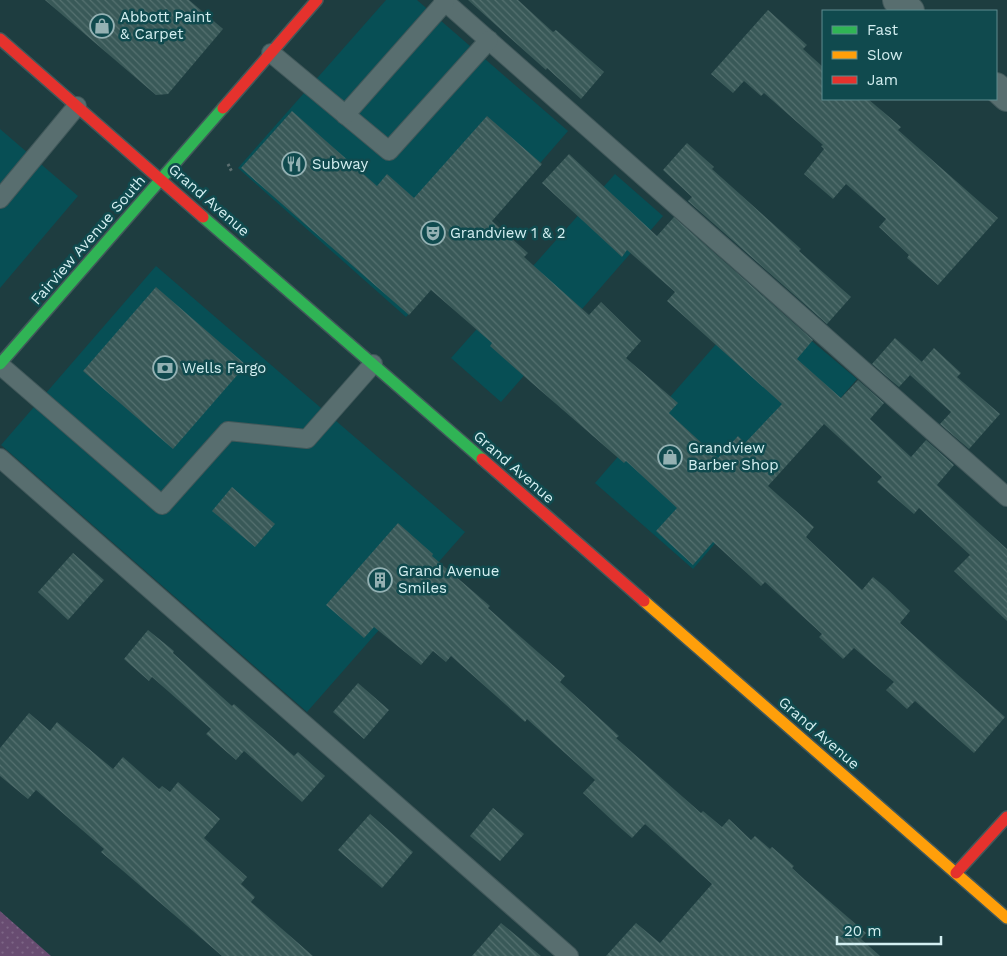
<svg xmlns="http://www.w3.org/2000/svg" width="1007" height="956" viewBox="0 0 1007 956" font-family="'Work Sans',sans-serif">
	<defs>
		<pattern id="grass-dots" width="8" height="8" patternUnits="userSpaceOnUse" patternTransform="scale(1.25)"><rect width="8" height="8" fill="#684c71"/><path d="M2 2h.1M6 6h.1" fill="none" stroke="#7d6686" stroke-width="1.8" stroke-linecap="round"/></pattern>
		<pattern id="building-back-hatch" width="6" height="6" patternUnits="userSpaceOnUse" patternTransform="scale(1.25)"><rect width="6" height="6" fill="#395958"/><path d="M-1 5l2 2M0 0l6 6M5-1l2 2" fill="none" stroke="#557170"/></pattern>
	</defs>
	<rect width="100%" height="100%" fill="#1e3d40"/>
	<g fill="#074f55">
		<polygon points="386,0 417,0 568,131 406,317 238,168"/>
		<polygon points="0,129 78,196 0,288"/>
		<polygon points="615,174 663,216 501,402 451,358"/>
		<polygon points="156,266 465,532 307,712 1,445"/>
		<polygon points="758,296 857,379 693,569 595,483"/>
	</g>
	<polygon fill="url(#grass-dots)" points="0,911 51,956 0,956"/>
	<g fill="url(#building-back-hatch)">
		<polygon points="45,0 189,0 223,29 168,94 156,95"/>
		<polygon points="468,0 518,0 553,32 556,30 604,72 581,99 547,68 546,70"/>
		<polygon points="768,10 807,45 803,49 823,67 823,99 868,99 901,127 898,130 998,218 938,285 907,258 909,255 879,227 886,219 846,184 833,199 804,174 824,149 821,146 823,145 764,93 761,96 744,81 733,93 711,74"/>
		<polygon points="292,111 377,186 387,174 414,198 487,116 542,164 492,221 528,253 524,257 589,315 601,302 641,341 626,358 678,403 669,413 718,458 738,436 745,443 782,404 667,301 675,292 627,250 622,257 542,183 569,154 657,236 674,217 813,340 797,359 841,398 858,380 884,403 870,419 911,457 926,440 954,465 937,485 1007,549 1007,621 954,571 970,555 919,508 914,514 877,482 882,477 824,424 768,486 814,527 806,537 862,590 873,577 885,587 910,611 900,623 1005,717 974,753 915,701 907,709 886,690 894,682 854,648 843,659 819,637 822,634 765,582 761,586 713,542 693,565 656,531 677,508 626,461 624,463 525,377 490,346 492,343 431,290 409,315 241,168"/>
		<polygon points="687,143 714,167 712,169 801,249 799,251 851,297 827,324 688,201 692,197 663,170"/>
		<polygon points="156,287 246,365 173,449 83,371"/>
		<polygon points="895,338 922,362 899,387 872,364"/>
		<polygon points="934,348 961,373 957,377 1000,414 969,449 940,424 951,412 910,375"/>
		<polygon points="232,487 275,524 255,547 212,511"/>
		<polygon points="398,523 433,554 432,556 490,606 488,608 565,676 560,682 619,736 616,738 701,813 703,811 722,827 729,819 751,840 755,836 770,849 772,847 794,866 792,868 805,880 866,933 861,939 880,956 606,956 636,923 660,943 712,884 645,824 632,838 616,824 583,793 595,780 527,719 525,722 451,656 446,662 433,651 421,665 374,627 364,638 326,605"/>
		<polygon points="73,553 104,580 68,620 38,592"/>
		<polygon points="148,630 174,651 173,653 232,706 234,704 294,756 298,752 325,776 302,802 244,751 236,760 206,734 211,729 152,677 149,681 124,659"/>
		<polygon points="358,683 389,710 364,739 333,712"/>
		<polygon points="29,713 50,731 57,722 113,769 123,757 159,789 162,786 170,792 178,782 220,819 204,838 247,877 241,884 255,897 251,902 313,956 222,956 101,852 104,849 36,790 28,799 0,776 0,748"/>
		<polygon points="493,808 524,834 500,861 470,836"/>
		<polygon points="370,814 413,852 382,888 338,850"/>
		<polygon points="501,923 541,956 472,956"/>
	</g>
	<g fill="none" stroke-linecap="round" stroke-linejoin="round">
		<g stroke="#41585a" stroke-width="20">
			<g id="lane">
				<polyline points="443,0 1007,497"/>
				<polyline points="271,53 389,151 489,40"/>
				<polyline points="345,115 445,2"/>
				<polyline points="0,199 77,106"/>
				<polyline points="0,365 162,505 228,431 307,439 373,364"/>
				<polyline points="0,458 569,956"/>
			</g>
		</g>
		<g stroke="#41585a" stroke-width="30">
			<g id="street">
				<polyline points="897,0 910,11"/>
				<polyline points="996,87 1007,97"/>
			</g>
		</g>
		<g stroke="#41585a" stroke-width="14">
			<g id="fast">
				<polyline points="203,217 482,459"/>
				<polyline points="0,364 223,108"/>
			</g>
		</g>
		<g stroke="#41585a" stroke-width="14">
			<polyline id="slow" points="644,601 1007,918"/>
		</g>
		<g stroke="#41585a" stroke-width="14">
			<g id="jam">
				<polyline points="0,39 203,217"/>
				<polyline points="223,108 317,0"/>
				<polyline points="482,459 644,601"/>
				<polyline points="956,873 1007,817"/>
			</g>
		</g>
		<polyline stroke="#5c6f70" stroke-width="3" stroke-dasharray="2.5 2.5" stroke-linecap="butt" points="228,164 232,172"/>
		<use href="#lane" stroke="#586e6f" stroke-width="18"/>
		<use href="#street" stroke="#586e6f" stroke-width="28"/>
		<use href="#fast" stroke="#30b455" stroke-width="11"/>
		<use href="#slow" stroke="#ff9f0a" stroke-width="11"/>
		<use href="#jam" stroke="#e5322d" stroke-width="11"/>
	</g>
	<defs>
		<g id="shop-ring" transform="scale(1.25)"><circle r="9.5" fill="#104a4e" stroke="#94b1b3" stroke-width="1.5"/><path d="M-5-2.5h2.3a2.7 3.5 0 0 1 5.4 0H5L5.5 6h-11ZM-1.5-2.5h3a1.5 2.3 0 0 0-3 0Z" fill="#94b1b3"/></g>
		<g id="restaurant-ring" transform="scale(1.25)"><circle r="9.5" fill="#104a4e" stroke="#94b1b3" stroke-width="1.5"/><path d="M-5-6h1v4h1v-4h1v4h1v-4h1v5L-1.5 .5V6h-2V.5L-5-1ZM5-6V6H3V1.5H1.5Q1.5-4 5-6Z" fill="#94b1b3"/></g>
		<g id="theatre-ring" transform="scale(1.25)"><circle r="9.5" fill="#104a4e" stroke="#94b1b3" stroke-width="1.5"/><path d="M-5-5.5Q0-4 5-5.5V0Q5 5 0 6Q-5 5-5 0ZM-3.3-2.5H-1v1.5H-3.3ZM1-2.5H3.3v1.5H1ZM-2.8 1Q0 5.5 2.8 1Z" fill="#94b1b3"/></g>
		<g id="bank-ring" transform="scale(1.25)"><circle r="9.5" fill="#104a4e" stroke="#94b1b3" stroke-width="1.5"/><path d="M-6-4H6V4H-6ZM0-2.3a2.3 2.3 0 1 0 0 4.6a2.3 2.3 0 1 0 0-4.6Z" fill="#94b1b3"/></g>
		<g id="building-ring" transform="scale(1.25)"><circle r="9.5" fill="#104a4e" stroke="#94b1b3" stroke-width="1.5"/><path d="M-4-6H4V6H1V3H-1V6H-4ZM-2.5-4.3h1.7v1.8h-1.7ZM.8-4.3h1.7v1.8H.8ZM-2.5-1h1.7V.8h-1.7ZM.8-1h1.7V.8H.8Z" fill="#94b1b3"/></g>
	</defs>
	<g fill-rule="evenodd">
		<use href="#shop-ring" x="102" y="26"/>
		<use href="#restaurant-ring" x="294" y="164"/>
		<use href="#theatre-ring" x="433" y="233"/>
		<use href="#bank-ring" x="165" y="368"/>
		<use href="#shop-ring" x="670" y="457"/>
		<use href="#building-ring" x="380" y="580"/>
	</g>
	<g text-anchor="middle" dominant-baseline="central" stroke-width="5" stroke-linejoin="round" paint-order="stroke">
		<g font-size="15" fill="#d4eff1" stroke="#104a4e" text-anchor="start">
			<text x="120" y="17">Abbott Paint<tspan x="120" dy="17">&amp; Carpet</tspan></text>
			<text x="312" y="164">Subway</text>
			<text x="450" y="233">Grandview 1 &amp; 2</text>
			<text x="182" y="368">Wells Fargo</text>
			<text x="688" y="448">Grandview<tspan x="688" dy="17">Barber Shop</tspan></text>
			<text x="398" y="571">Grand Avenue<tspan x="398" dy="17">Smiles</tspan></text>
		</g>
		<g font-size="15" fill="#d4eff1" stroke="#104a4e">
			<text transform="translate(209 200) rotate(41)">Grand Avenue</text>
			<text transform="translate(88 240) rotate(-49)">Fairview Avenue South</text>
			<text transform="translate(514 467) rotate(41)">Grand Avenue</text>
			<text transform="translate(819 733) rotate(41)">Grand Avenue</text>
		</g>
	</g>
	<rect x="822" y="10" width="175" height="90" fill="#104a4e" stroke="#5e8c8f"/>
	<rect x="832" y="26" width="25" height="8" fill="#30b455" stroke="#5e8c8f"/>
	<text x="867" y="35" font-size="15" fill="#d4eff1">Fast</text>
	<rect x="832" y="51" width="25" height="8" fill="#ff9f0a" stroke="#5e8c8f"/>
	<text x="867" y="60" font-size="15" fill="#d4eff1">Slow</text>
	<rect x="832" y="76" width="25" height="8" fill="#e5322d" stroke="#5e8c8f"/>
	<text x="867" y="85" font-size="15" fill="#d4eff1">Jam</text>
	<path d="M837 936v8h104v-8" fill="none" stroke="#d4eff1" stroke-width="2.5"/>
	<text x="844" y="936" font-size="15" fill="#d4eff1" stroke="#104a4e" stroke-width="4" paint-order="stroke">20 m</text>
</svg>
